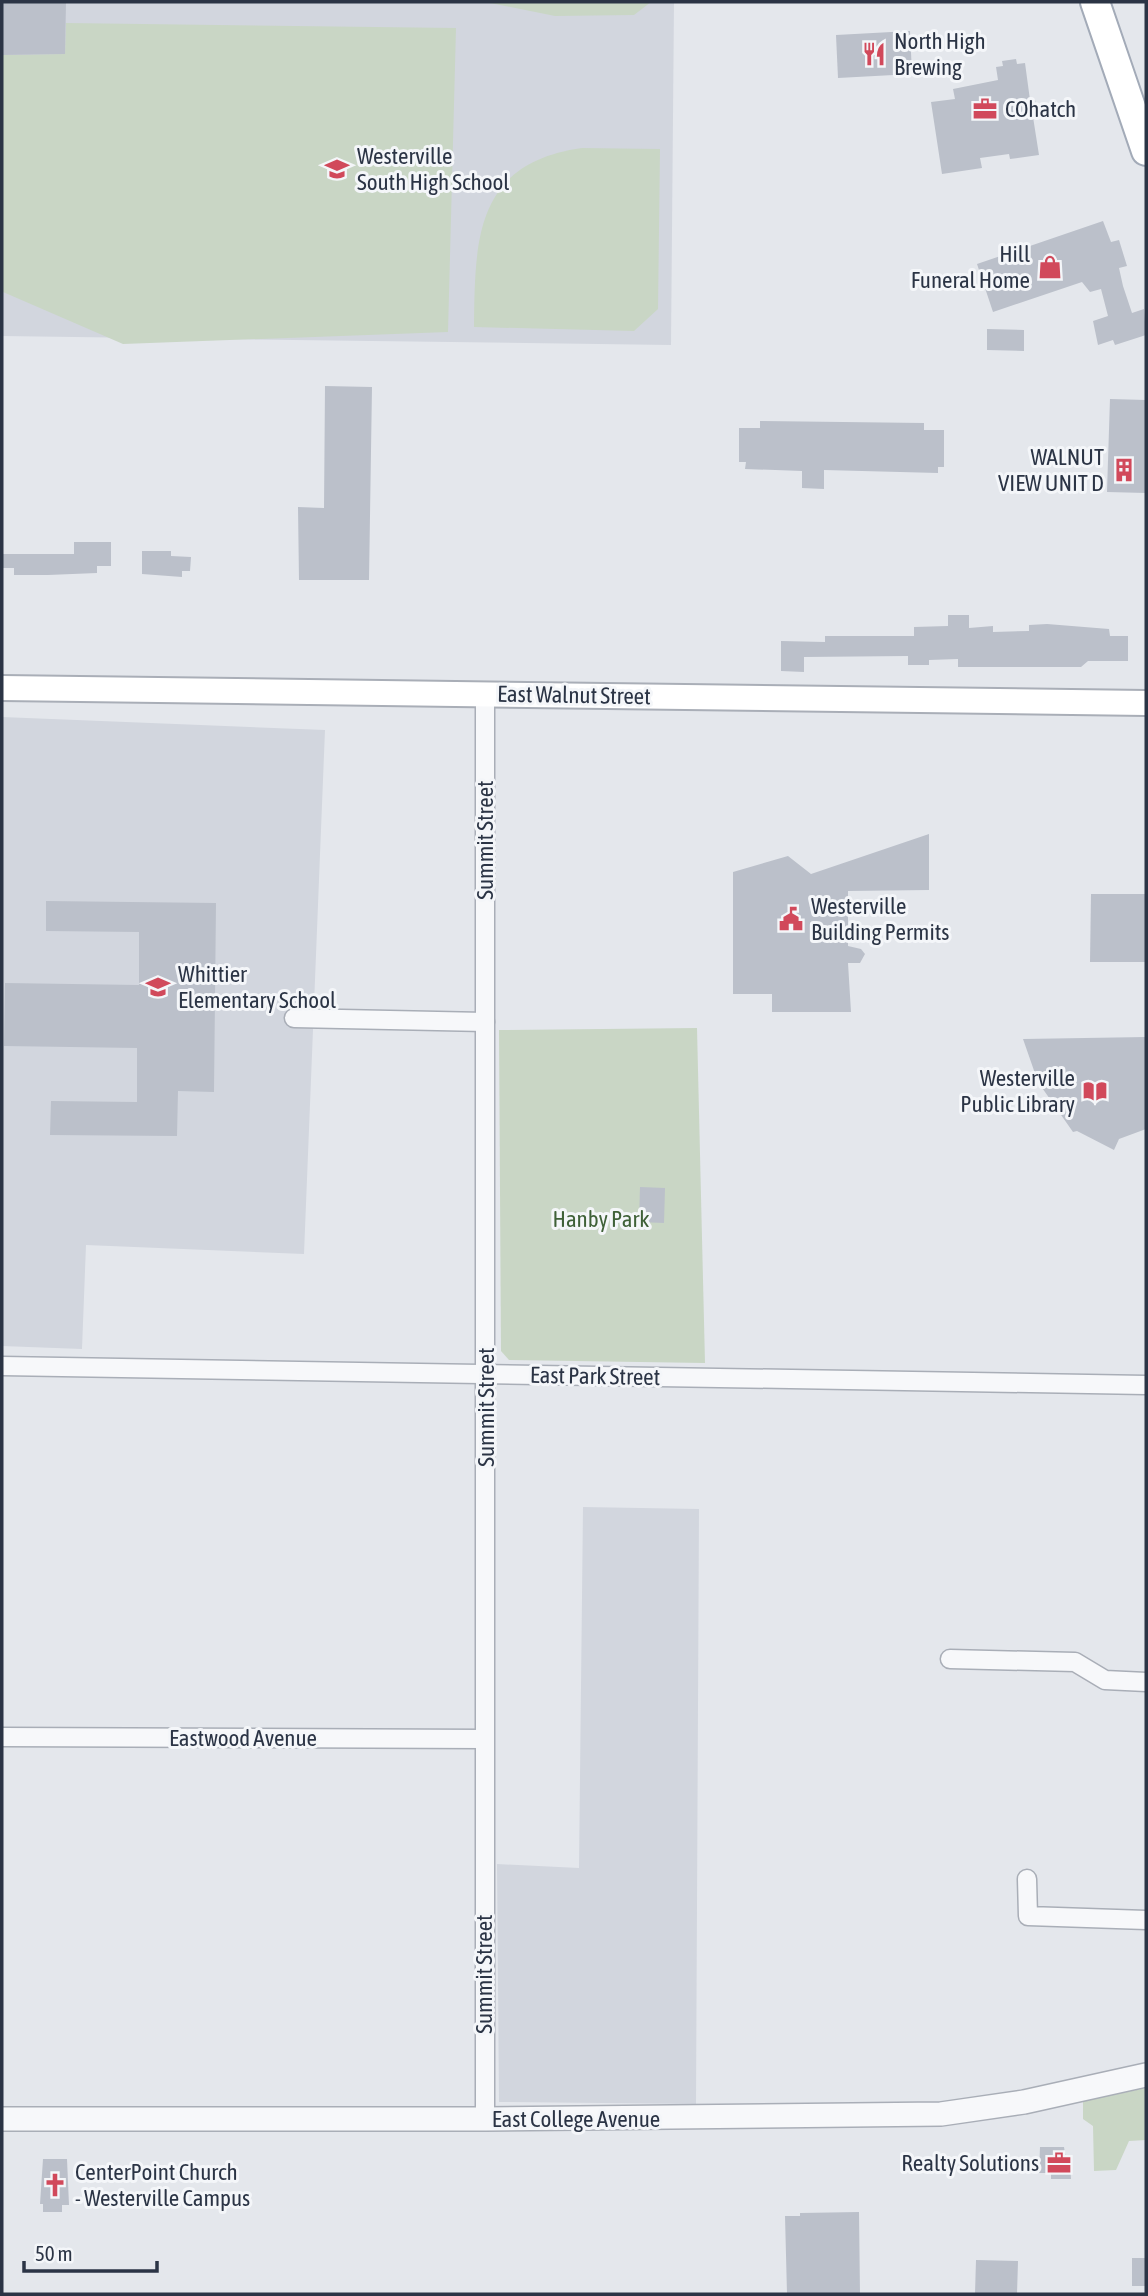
<svg xmlns="http://www.w3.org/2000/svg" width="1148" height="2296" viewBox="0 0 1148 2296" font-family="'Asap Condensed',sans-serif">
	<rect width="100%" height="100%" fill="#e4e7ec"/>
	<g fill="#d2d6de">
		<polygon points="2,2 674,2 671,345 2,336"/>
		<polygon points="2,717 325,730 304,1254 86,1245 82,1349 2,1346"/>
		<polygon points="583,1507 699,1509 696,2104 499,2102 497,1864 579,1868"/>
	</g>
	<g fill="#c9d6c5">
		<polygon points="485,2 651,2 634,15 555,16"/>
		<polygon points="66,23 456,28 448,332 123,344 3,292 2,55 65,54"/>
		<path d="M582 148 660 149 658 309 634 331 474 327C475 239 475 163 582 148Z"/>
		<polygon points="697,1028 705,1363 509,1360 501,1351 499,1030"/>
		<polygon points="1146,2088 1146,2140 1129,2141 1116,2170 1094,2171 1093,2126 1083,2119 1083,2101"/>
	</g>
	<g fill="#bbc0ca">
		<polygon points="2,2 66,2 65,54 2,55"/>
		<polygon points="910,31 912,74 838,78 836,35"/>
		<polygon points="1016,59 1017,64 1025,63 1030,100 1035,100 1038,116 1033,117 1039,155 1010,159 1009,154 980,158 982,168 942,174 931,102 955,99 953,89 998,80 996,67 1003,66 1002,61"/>
		<polygon points="1103,221 1111,242 1119,240 1127,266 1119,268 1123,286 1132,313 1144,309 1146,335 1115,345 1113,340 1098,345 1093,321 1108,316 1101,289 1090,292 1082,282 993,312 977,264"/>
		<polygon points="987,329 1024,330 1024,351 987,350"/>
		<polygon points="325,386 372,387 369,580 299,580 298,507 324,508"/>
		<polygon points="1110,399 1146,400 1146,493 1107,492"/>
		<polygon points="760,421 924,423 924,430 944,430 944,467 938,467 938,473 824,470 824,489 802,488 802,471 745,469 746,462 739,462 739,428 760,428"/>
		<polygon points="74,542 111,542 111,566 97,566 97,573 48,575 14,575 14,568 2,568 2,554 74,554"/>
		<polygon points="142,551 171,551 171,556 191,557 190,571 182,571 182,577 142,574"/>
		<polygon points="948,615 969,615 969,628 993,626 993,632 1029,631 1029,625 1047,624 1109,629 1110,636 1128,636 1128,661 1088,661 1081,667 958,667 958,659 929,660 929,665 908,665 908,656 804,657 804,672 781,671 781,641 825,642 825,636 914,636 914,627 948,626"/>
		<polygon points="929,834 929,890 848,891 848,946 861,949 865,954 860,963 848,963 851,1012 772,1012 772,994 733,994 733,872 788,856 811,874"/>
		<polygon points="1091,894 1146,894 1146,962 1090,962"/>
		<polygon points="46,901 216,903 214,1092 178,1091 177,1136 50,1135 51,1101 137,1102 137,1048 4,1046 5,983 139,985 139,932 46,931"/>
		<polygon points="1146,1037 1146,1129 1119,1139 1114,1150 1077,1131 1073,1132 1038,1082 1023,1039"/>
		<polygon points="640,1187 665,1188 664,1223 639,1222"/>
		<polygon points="1040,2147 1064,2147 1067,2165 1070,2165 1071,2179 1051,2179 1051,2173 1039,2173"/>
		<polygon points="43,2159 67,2159 69,2205 62,2205 62,2212 43,2212 43,2204 40,2204"/>
		<polygon points="859,2212 860,2294 787,2294 785,2216 800,2216 800,2213"/>
		<rect x="1132" y="2258" width="14" height="28"/>
		<polygon points="976,2260 1018,2261 1017,2294 975,2294"/>
	</g>
	<g fill="none" stroke-linecap="round" stroke-linejoin="round">
		<g stroke="#a9aeb7" stroke-width="21">
			<g id="minor">
				<polyline points="294,1018 485,1022"/>
				<polyline points="2,1366 1146,1385"/>
				<polyline points="950,1659 1075,1662 1105,1680 1146,1682"/>
				<polyline points="2,1737 484,1739"/>
				<polyline points="1027,1879 1028,1916 1146,1920"/>
				<polyline points="485,2119 485,694"/>
			</g>
		</g>
		<g stroke="#a9aeb7" stroke-width="26">
			<polyline id="tertiary" points="2,2119 485,2119 941,2114 1024,2102 1146,2075"/>
		</g>
		<g stroke="#a9aeb7" stroke-width="28">
			<polyline id="secondary" points="2,688 1146,703"/>
		</g>
		<g stroke="#a3abb8" stroke-width="32">
			<polyline id="primary" points="1095,2 1146,151"/>
		</g>
		<use href="#minor" stroke="#f7f8fa" stroke-width="18"/>
		<use href="#tertiary" stroke="#f7f8fa" stroke-width="23"/>
		<use href="#secondary" stroke="#fff" stroke-width="24"/>
		<use href="#primary" stroke="#fff" stroke-width="28"/>
	</g>
	<defs>
		<g id="restaurant-bare" transform="scale(1.89)"><path d="M-5-6h1v4h1v-4h1v4h1v-4h1v5L-1.5 .5V6h-2V.5L-5-1ZM5-6V6H3V1.5H1.5Q1.5-4 5-6Z" fill="#d1495b" stroke="#f4f6f9" stroke-width="2.5" paint-order="stroke"/></g>
		<g id="office-bare" transform="scale(1.89)"><path d="M-6-3h4V-5.5h4V-3h4V5H-6ZM-1-4.5V-3h2v-1.5ZM-6 0V1H6V0Z" fill="#d1495b" stroke="#f4f6f9" stroke-width="2.5" paint-order="stroke"/></g>
		<g id="school-bare" transform="scale(1.89)"><path d="M0-5L7-2L0 1L-7-2ZM-4 1L0 2.5L4 1V4Q0 6-4 4Z" fill="#d1495b" stroke="#f4f6f9" stroke-width="2.5" paint-order="stroke"/></g>
		<g id="shop-bare" transform="scale(1.89)"><path d="M-5-2.5h2.3a2.7 3.5 0 0 1 5.4 0H5L5.5 6h-11ZM-1.5-2.5h3a1.5 2.3 0 0 0-3 0Z" fill="#d1495b" stroke="#f4f6f9" stroke-width="2.5" paint-order="stroke"/></g>
		<g id="building-bare" transform="scale(1.89)"><path d="M-4-6H4V6H1V3H-1V6H-4ZM-2.5-4.3h1.7v1.8h-1.7ZM.8-4.3h1.7v1.8H.8ZM-2.5-1h1.7V.8h-1.7ZM.8-1h1.7V.8H.8Z" fill="#d1495b" stroke="#f4f6f9" stroke-width="2.5" paint-order="stroke"/></g>
		<g id="civic-bare" transform="scale(1.89)"><path d="M-.6-6.5H3V-4.5H.6V-3L4-1V1h2V6H-6V1h2V-1L-.6-3ZM-1.2 2.5V6h2.4V2.5Z" fill="#d1495b" stroke="#f4f6f9" stroke-width="2.5" paint-order="stroke"/></g>
		<g id="library-bare" transform="scale(1.89)"><path d="M-6-4Q-3-5.5-.7-3.5V5Q-3 3-6 4ZM6-4Q3-5.5 .7-3.5V5Q3 3 6 4Z" fill="#d1495b" stroke="#f4f6f9" stroke-width="2.5" paint-order="stroke"/></g>
		<g id="church-bare" transform="scale(1.89)"><path d="M-1.2-6h2.4v3.5h3.3v2.4h-3.3V6h-2.4V-.1h-3.3v-2.4h3.3Z" fill="#d1495b" stroke="#f4f6f9" stroke-width="2.5" paint-order="stroke"/></g>
	</defs>
	<g fill-rule="evenodd">
		<use href="#restaurant-bare" x="874" y="54"/>
		<use href="#office-bare" x="985" y="109"/>
		<use href="#school-bare" x="337" y="169"/>
		<use href="#shop-bare" x="1050" y="267"/>
		<use href="#building-bare" x="1124" y="470"/>
		<use href="#civic-bare" x="791" y="919"/>
		<use href="#school-bare" x="158" y="987"/>
		<use href="#library-bare" x="1095" y="1091"/>
		<use href="#office-bare" x="1059" y="2163"/>
		<use href="#church-bare" x="55" y="2185"/>
	</g>
	<g text-anchor="middle" dominant-baseline="central" stroke-width="6" stroke-linejoin="round" paint-order="stroke">
		<g font-size="23" fill="#2b3445" stroke="#f4f6f9" text-anchor="start">
			<text x="894" y="41">North High<tspan x="894" dy="26">Brewing</tspan></text>
			<text x="1005" y="109">COhatch</text>
			<text x="357" y="156">Westerville<tspan x="357" dy="26">South High School</tspan></text>
			<text x="1030" y="254" text-anchor="end">Hill<tspan x="1030" dy="26">Funeral Home</tspan></text>
			<text x="1104" y="457" text-anchor="end">WALNUT<tspan x="1104" dy="26">VIEW UNIT D</tspan></text>
			<text x="811" y="906">Westerville<tspan x="811" dy="26">Building Permits</tspan></text>
			<text x="178" y="974">Whittier<tspan x="178" dy="26">Elementary School</tspan></text>
			<text x="1075" y="1078" text-anchor="end">Westerville<tspan x="1075" dy="26">Public Library</tspan></text>
			<text x="1039" y="2163" text-anchor="end">Realty Solutions</text>
			<text x="75" y="2172">CenterPoint Church<tspan x="75" dy="26">- Westerville Campus</tspan></text>
		</g>
		<g font-size="23" fill="#2b3445" stroke="#f4f6f9">
			<text transform="translate(574 695) rotate(1)">East Walnut Street</text>
			<text transform="translate(485 840) rotate(-90)">Summit Street</text>
			<text transform="translate(595 1376) rotate(1)">East Park Street</text>
			<text transform="translate(486 1407) rotate(-90)">Summit Street</text>
			<text x="243" y="1738">Eastwood Avenue</text>
			<text transform="translate(484 1974) rotate(-90)">Summit Street</text>
			<text x="576" y="2119">East College Avenue</text>
		</g>
		<g font-size="23" fill="#3f6138" stroke="#f4f6f9">
			<text x="601" y="1219">Hanby Park</text>
		</g>
	</g>
	<rect width="1148" height="2296" fill="none" stroke="#2b3445" stroke-width="7"/>
	<path d="M24 2261v10h133v-10" fill="none" stroke="#2b3445" stroke-width="3.5"/>
	<text x="35" y="2261" font-size="21" fill="#2b3445" stroke="#f4f6f9" stroke-width="5" paint-order="stroke">50 m</text>
</svg>
